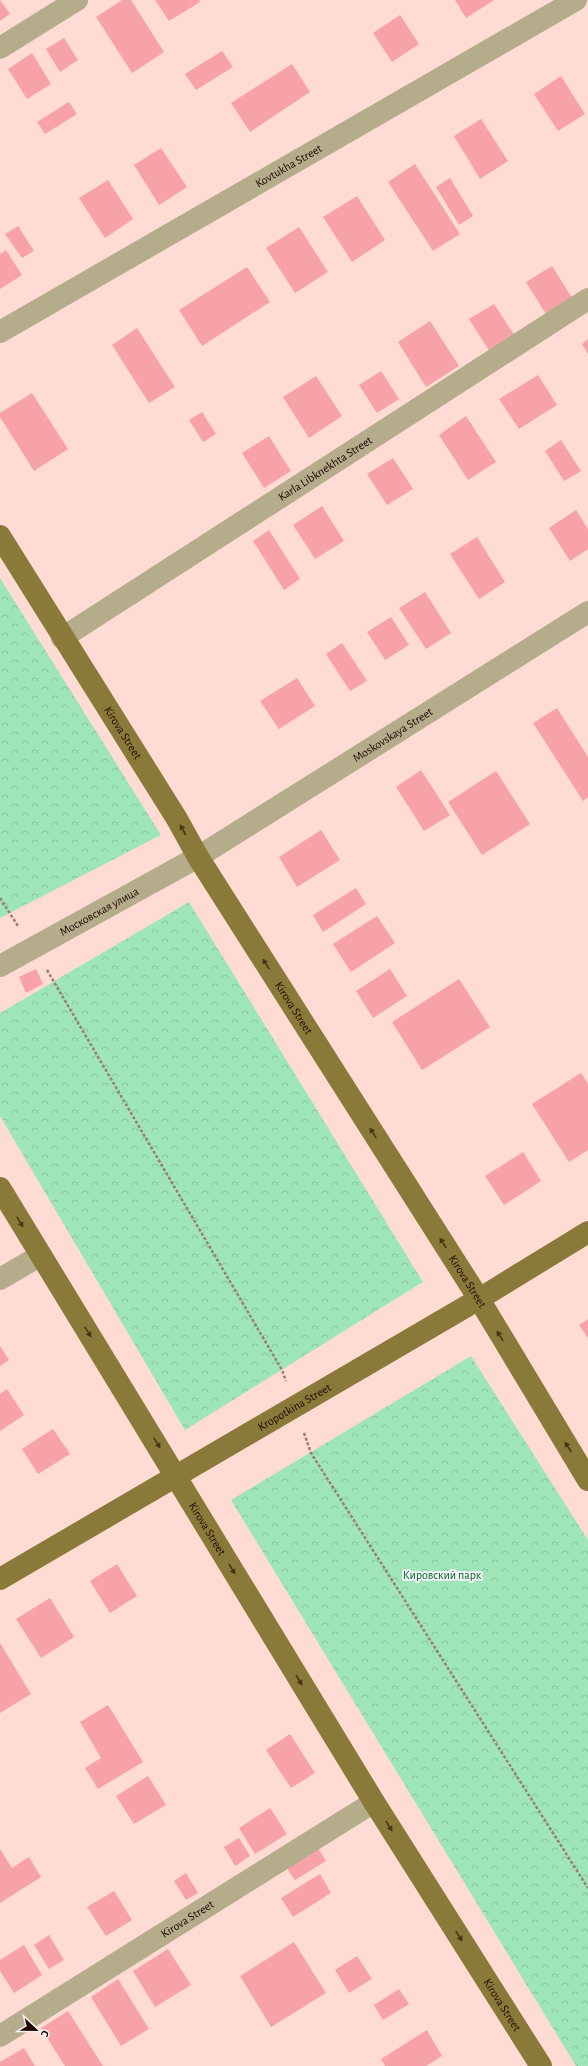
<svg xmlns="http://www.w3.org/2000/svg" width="588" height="2066" viewBox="0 0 588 2066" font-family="'Alegreya Sans',sans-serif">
	<defs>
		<pattern id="forest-crowns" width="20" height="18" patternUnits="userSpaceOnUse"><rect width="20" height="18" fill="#9ee6b8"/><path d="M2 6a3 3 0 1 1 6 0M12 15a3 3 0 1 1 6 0" fill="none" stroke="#88c49c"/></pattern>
	</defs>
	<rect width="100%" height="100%" fill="#ffdcd3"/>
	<g fill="url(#forest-crowns)">
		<polygon points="0,578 161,835 0,918"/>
		<polygon points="189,902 423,1282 185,1430 0,1116 0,1013"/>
		<polygon points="471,1356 588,1540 588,2066 576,2066 231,1500"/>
	</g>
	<g fill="#f7a2a7">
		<polygon points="0,0 10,14 0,21"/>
		<polygon points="122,0 131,0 164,52 132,73 96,17"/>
		<polygon points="155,0 199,0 200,2 169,21"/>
		<polygon points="455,0 494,0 466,18"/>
		<polygon points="400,15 419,44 392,62 373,33"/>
		<polygon points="64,38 78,60 60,72 46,49"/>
		<polygon points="222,51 233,67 196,90 185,74"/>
		<polygon points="32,53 51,84 27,99 8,69"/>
		<polygon points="292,64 310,92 250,132 231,103"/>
		<polygon points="561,76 585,114 558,131 534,94"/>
		<polygon points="69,102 77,114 45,134 37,122"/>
		<polygon points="481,119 508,161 480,179 454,136"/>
		<polygon points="161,148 187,187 159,205 134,165"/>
		<polygon points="415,164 460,234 433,251 388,182"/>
		<polygon points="450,178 473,216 459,225 436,187"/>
		<polygon points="108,180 133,219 105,238 79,198"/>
		<polygon points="357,196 385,240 352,262 323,217"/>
		<polygon points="18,226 34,251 22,258 5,234"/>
		<polygon points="299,227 328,272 295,293 266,248"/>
		<polygon points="6,250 22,275 0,289 0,254"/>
		<polygon points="552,266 572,298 546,314 526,282"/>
		<polygon points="247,267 270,302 202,346 179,310"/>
		<polygon points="494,304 515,336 490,352 469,319"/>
		<polygon points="430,321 459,366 426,387 398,342"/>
		<polygon points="137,328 175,387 149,403 112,345"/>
		<polygon points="588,339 588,354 582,344"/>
		<polygon points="381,371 399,399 377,413 359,385"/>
		<polygon points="538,375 557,405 519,429 499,399"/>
		<polygon points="316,376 342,416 309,438 283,397"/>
		<polygon points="32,393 68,449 34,471 0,417 0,413"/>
		<polygon points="202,412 216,434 203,442 189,420"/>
		<polygon points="466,416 496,462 468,480 439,435"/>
		<polygon points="269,436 291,471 264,488 242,453"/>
		<polygon points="561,440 581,471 564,481 545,451"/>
		<polygon points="393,458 413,489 387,505 367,474"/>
		<polygon points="322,506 344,541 315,559 293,525"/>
		<polygon points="576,510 588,529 588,549 570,561 549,528"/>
		<polygon points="269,530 300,579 284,590 253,541"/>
		<polygon points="477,537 505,582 479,599 450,554"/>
		<polygon points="425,592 451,633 426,649 399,608"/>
		<polygon points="391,617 409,645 385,660 367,632"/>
		<polygon points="342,643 367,681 350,691 326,654"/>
		<polygon points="297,678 315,706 279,729 260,701"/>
		<polygon points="557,708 588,757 588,797 583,801 533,723"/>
		<polygon points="421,770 450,815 424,831 396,787"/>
		<polygon points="496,771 530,824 482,855 448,802"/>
		<polygon points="321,830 340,860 297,887 279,857"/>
		<polygon points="356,888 366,904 323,932 313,915"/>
		<polygon points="377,916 395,943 351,972 333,944"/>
		<polygon points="36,969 43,984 26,993 19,977"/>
		<polygon points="390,969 407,996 373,1018 356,991"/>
		<polygon points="459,979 490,1027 422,1070 392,1022"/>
		<polygon points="581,1073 588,1084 588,1150 569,1162 532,1104"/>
		<polygon points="523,1152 541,1181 504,1205 485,1176"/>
		<polygon points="588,1319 588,1338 579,1325"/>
		<polygon points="0,1346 9,1360 0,1366"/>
		<polygon points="7,1389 24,1415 0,1431 0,1394"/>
		<polygon points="53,1429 70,1454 38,1474 22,1449"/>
		<polygon points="117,1564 137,1596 110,1613 90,1581"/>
		<polygon points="50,1598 74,1637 41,1658 16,1619"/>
		<polygon points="0,1643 31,1694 0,1713"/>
		<polygon points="108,1705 143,1762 98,1789 85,1768 101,1758 80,1722"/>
		<polygon points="290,1734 315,1773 291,1788 266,1750"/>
		<polygon points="148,1776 166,1805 134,1824 116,1796"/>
		<polygon points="270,1808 287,1834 255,1854 239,1828"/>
		<polygon points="239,1838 250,1856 235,1866 224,1847"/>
		<polygon points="318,1848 326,1861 295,1880 286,1867"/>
		<polygon points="0,1849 12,1868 29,1857 41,1877 0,1903"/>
		<polygon points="186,1873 198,1893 186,1900 174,1881"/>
		<polygon points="320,1874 331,1893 293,1917 281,1898"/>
		<polygon points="114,1891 132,1920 106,1936 87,1907"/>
		<polygon points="49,1935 64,1960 49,1969 34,1945"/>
		<polygon points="294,1942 326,1993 271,2027 240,1976"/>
		<polygon points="24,1945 42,1975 14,1993 0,1971 0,1960"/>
		<polygon points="168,1949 191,1985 155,2007 133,1971"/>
		<polygon points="357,1956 372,1979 349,1993 335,1970"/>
		<polygon points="118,1979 149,2029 121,2046 91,1997"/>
		<polygon points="399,1989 409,2004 383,2020 374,2005"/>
		<polygon points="68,2011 103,2066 65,2066 41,2028"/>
		<polygon points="427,2030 442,2056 426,2066 385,2066 381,2059"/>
		<polygon points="24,2048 35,2066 0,2066 0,2062"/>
	</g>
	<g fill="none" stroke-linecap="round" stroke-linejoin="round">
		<g stroke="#9c7c75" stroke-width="2.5" stroke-dasharray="3 2" stroke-linecap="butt">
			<polyline points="0,898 18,926"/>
			<polyline points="47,970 282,1370 286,1381"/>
			<polyline points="304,1433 311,1453 588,1888"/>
		</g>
		<g stroke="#b4ac8b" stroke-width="22">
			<polyline points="0,48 77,0"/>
			<path id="s1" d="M0 332 576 0"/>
			<path id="s2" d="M62 638 588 299"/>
			<path id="s3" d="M0 966 198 857 588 612"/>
			<polyline points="0,1279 41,1255"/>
			<path id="s4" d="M0 2036 374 1802"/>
		</g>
		<g stroke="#8a7a3a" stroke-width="22">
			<path id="s5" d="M0 536 177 819 198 857 479 1299 588 1480"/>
			<path id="s6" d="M0 1188 374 1802 541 2066"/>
			<path id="s7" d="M0 1579 479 1299 588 1232"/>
		</g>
	</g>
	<defs><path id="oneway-solid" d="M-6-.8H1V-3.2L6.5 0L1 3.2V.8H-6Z"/></defs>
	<g fill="#4a3418">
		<use href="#oneway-solid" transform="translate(183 830) rotate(-119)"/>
		<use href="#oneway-solid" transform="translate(266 964) rotate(-122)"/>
		<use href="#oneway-solid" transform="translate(373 1133) rotate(-122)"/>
		<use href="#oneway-solid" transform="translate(20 1222) rotate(58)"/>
		<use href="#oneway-solid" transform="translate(443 1243) rotate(-122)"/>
		<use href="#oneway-solid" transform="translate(88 1332) rotate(58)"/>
		<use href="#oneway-solid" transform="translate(500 1336) rotate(-121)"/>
		<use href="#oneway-solid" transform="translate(157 1443) rotate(58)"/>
		<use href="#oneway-solid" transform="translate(568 1447) rotate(-122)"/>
		<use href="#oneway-solid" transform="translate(232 1569) rotate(59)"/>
		<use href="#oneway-solid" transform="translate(299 1680) rotate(59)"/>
		<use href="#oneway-solid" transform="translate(389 1826) rotate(58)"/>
		<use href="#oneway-solid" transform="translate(459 1936) rotate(58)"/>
	</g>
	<g text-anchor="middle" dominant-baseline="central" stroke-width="4" stroke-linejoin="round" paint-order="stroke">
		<g font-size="12" fill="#200501" stroke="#f2f2f2">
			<text stroke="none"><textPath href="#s1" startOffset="333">Kovtukha Street</textPath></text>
			<text stroke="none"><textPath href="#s2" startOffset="313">Karla Libknekhta Street</textPath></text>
			<text stroke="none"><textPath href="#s5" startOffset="232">Kirova Street</textPath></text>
			<text stroke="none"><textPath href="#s3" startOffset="456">Moskovskaya Street</textPath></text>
			<text stroke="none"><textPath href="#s3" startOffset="113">Московская улица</textPath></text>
			<text stroke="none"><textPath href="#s5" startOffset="556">Kirova Street</textPath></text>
			<text stroke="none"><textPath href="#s5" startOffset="880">Kirova Street</textPath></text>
			<text stroke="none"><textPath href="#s7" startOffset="341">Kropotkina Street</textPath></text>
			<text stroke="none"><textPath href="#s6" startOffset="399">Kirova Street</textPath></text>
			<text stroke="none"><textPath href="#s4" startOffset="221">Kirova Street</textPath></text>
			<text stroke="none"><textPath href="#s6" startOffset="959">Kirova Street</textPath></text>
		</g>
		<g font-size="12" fill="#00673b" stroke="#f2f2f2">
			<text x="442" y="1575">Кировский парк</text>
		</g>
	</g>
	<g transform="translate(36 2030) rotate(112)" stroke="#f2f2f2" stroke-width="3" paint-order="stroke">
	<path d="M0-3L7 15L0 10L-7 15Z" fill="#200501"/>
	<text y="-6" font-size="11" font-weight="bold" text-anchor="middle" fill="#200501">С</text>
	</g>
</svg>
